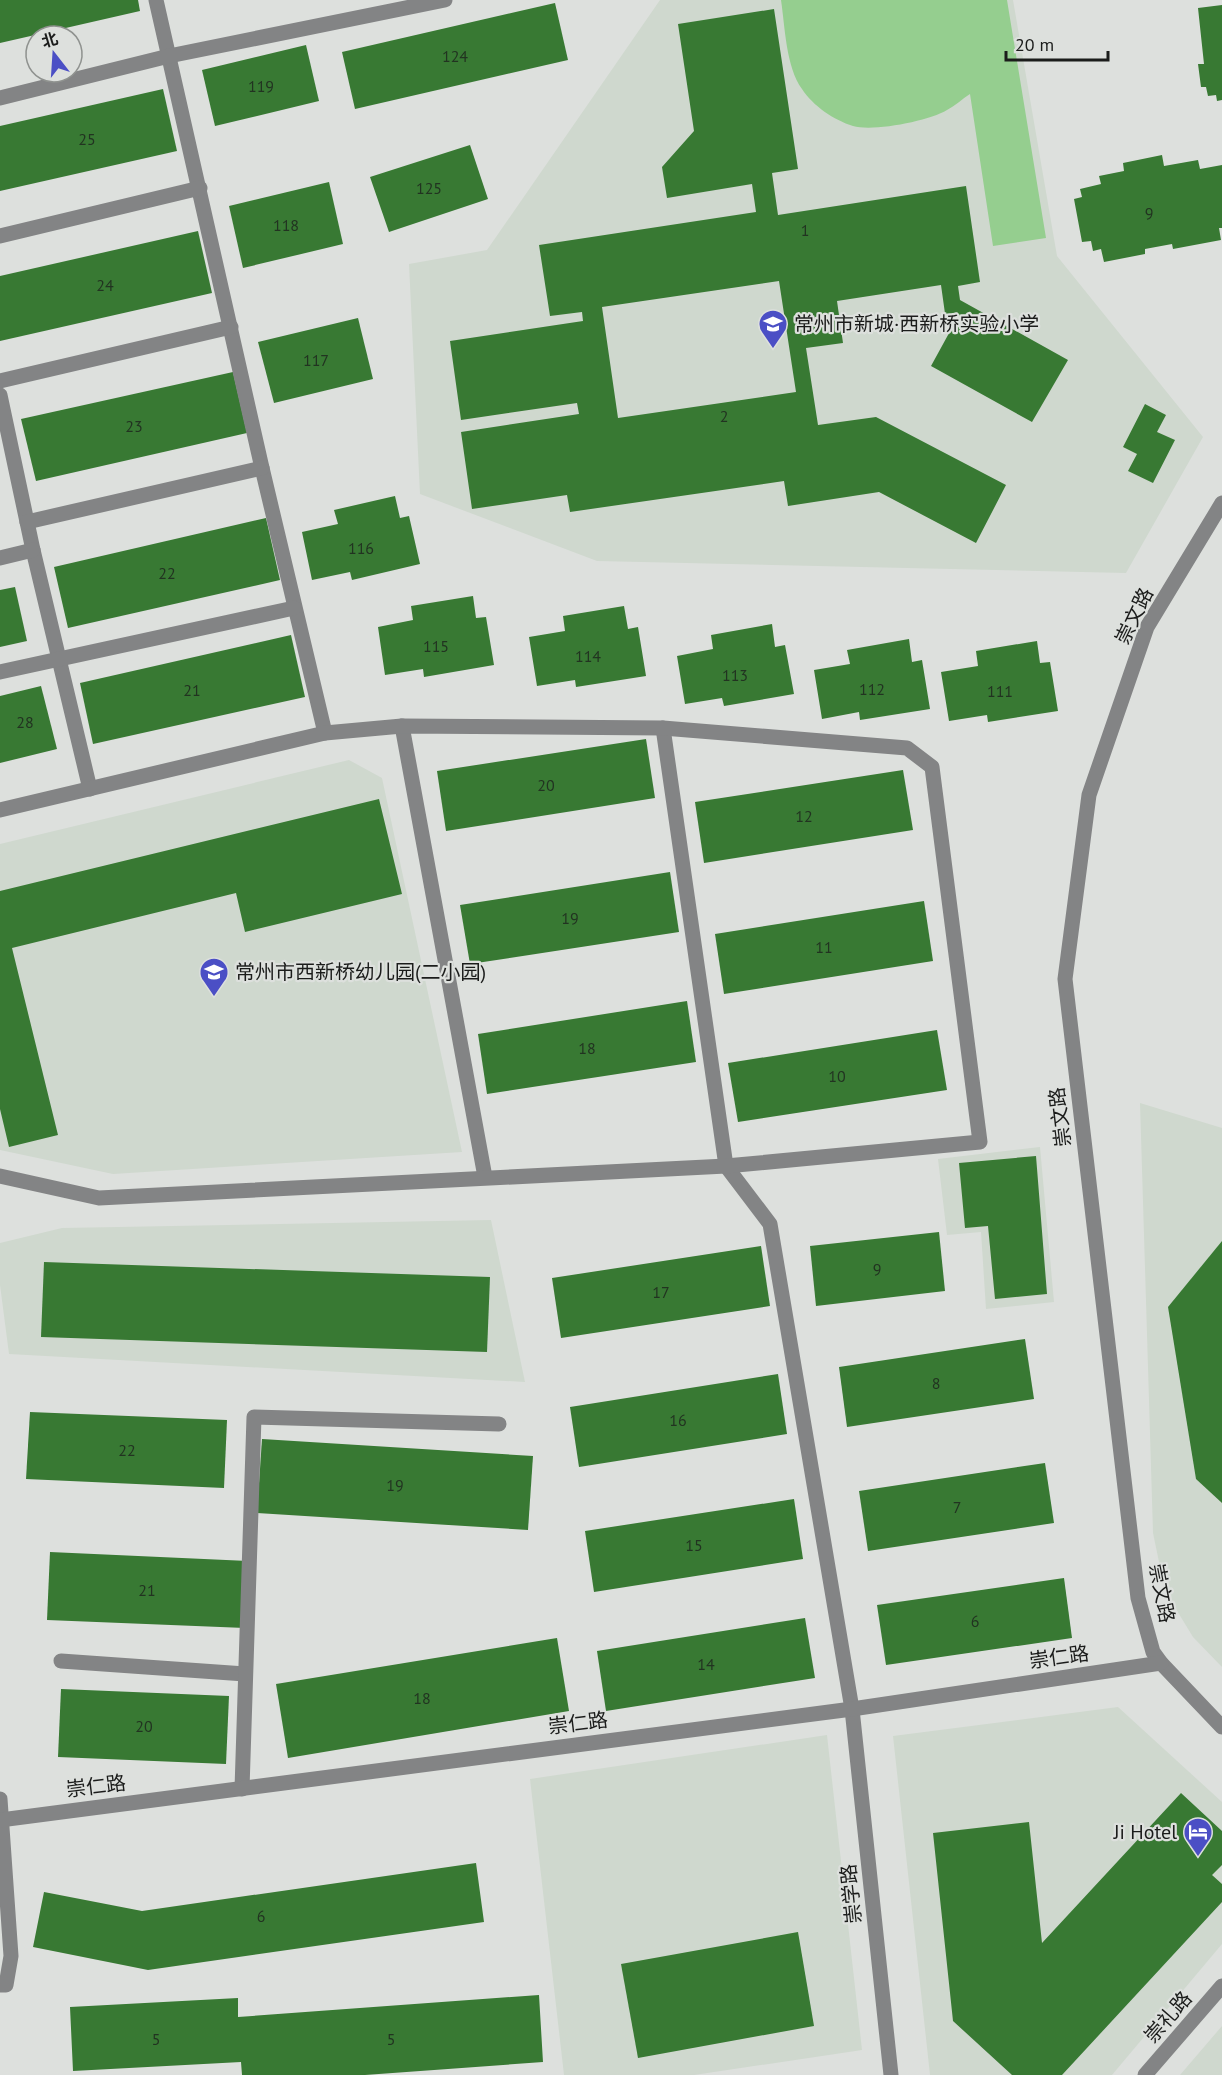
<svg xmlns="http://www.w3.org/2000/svg" width="1222" height="2075" viewBox="0 0 1222 2075" font-family="'PT Sans','Noto Sans SC',sans-serif">
	<rect width="100%" height="100%" fill="#dde0dd"/>
	<g fill="#cfd8ce">
		<polygon points="660,0 1013,0 1057,256 1203,437 1126,573 597,561 420,494 409,264 487,250"/>
		<polygon points="349,760 382,778 462,1152 113,1174 0,1150 0,844"/>
		<polygon points="1140,1103 1222,1128 1222,1667 1193,1637 1165,1591 1153,1533"/>
		<polygon points="1040,1147 1054,1302 986,1309 981,1232 947,1235 938,1159"/>
		<polygon points="491,1220 525,1382 9,1354 0,1285 0,1243 62,1228"/>
		<polygon points="1118,1707 1222,1802 1222,1944 1112,2075 930,2075 893,1736"/>
		<polygon points="827,1735 862,2050 694,2075 564,2075 530,1779"/>
		<polygon points="1222,2026 1222,2075 1180,2075"/>
	</g>
	<path fill="#95ce8f" d="M781 0H1007L1046 238 993 246 970 94C962 99 955 106 947 110 929 121 873 132 853 126 834 120 813 106 802 89 786 67 785 27 781 0Z"/>
	<g fill="#387933" fill-rule="evenodd">
		<polygon points="0,0 138,0 140,11 0,43"/>
		<polygon points="555,3 568,60 355,109 342,52"/>
		<polygon points="1222,5 1222,100 1217,101 1216,95 1208,96 1206,87 1201,87 1198,64 1204,64 1198,8"/>
		<path d="M774 9 798 169 772 173 778 215 966 186 980 282 958 286 960 300 1068 360 1032 422 931 366 948 335 941 285 837 301 843 343 806 348 818 425 876 417 1006 485 976 543 879 492 788 506 784 481 570 512 567 495 472 509 461 432 579 414 577 403 461 420 450 341 583 321 582 312 550 316 539 245 756 212 752 184 667 198 662 167 694 131 678 24ZM779 281 796 392 618 418 602 307Z"/>
		<polygon points="306,45 319,101 215,126 202,70"/>
		<polygon points="163,89 177,151 0,191 0,126"/>
		<polygon points="470,145 488,199 389,232 370,177"/>
		<polygon points="1162,155 1164,166 1198,160 1200,169 1222,165 1222,228 1219,228 1221,240 1173,249 1172,244 1145,249 1145,254 1104,262 1101,249 1093,251 1091,241 1082,242 1074,199 1082,197 1080,189 1101,184 1099,176 1124,171 1123,163"/>
		<polygon points="329,182 343,244 243,268 229,206"/>
		<polygon points="198,231 212,293 0,341 0,276"/>
		<polygon points="358,318 373,379 274,403 258,342"/>
		<polygon points="233,372 247,433 36,481 21,419"/>
		<polygon points="1145,404 1166,415 1157,432 1175,440 1153,483 1128,471 1137,454 1123,447"/>
		<polygon points="395,496 400,518 409,516 420,564 352,580 350,572 312,580 302,532 338,524 334,510"/>
		<polygon points="266,518 280,580 68,628 54,567"/>
		<polygon points="15,587 27,641 0,647 0,590"/>
		<polygon points="473,596 476,618 486,617 494,665 424,677 423,669 385,675 378,627 413,620 411,606"/>
		<polygon points="624,606 628,629 638,627 646,676 576,687 575,680 537,686 529,637 565,631 563,616"/>
		<polygon points="772,624 775,647 785,645 794,694 724,706 722,698 685,704 677,656 713,649 711,635"/>
		<polygon points="291,635 305,697 93,744 80,683"/>
		<polygon points="909,639 912,662 922,660 930,709 860,720 859,712 822,719 814,670 850,664 847,650"/>
		<polygon points="1037,641 1040,663 1050,662 1058,711 988,722 987,715 949,721 941,672 978,666 976,651"/>
		<polygon points="41,686 57,749 0,763 0,696"/>
		<polygon points="646,739 655,798 446,831 437,771"/>
		<polygon points="903,770 913,830 704,863 695,802"/>
		<polygon points="379,799 402,894 245,932 236,893 12,948 58,1135 9,1147 0,1109 0,891"/>
		<polygon points="670,872 679,932 470,964 460,905"/>
		<polygon points="924,901 933,961 724,994 715,934"/>
		<polygon points="687,1001 696,1062 487,1094 478,1034"/>
		<polygon points="937,1030 947,1090 738,1122 728,1063"/>
		<polygon points="1036,1156 1047,1294 995,1299 988,1226 965,1228 959,1163"/>
		<polygon points="939,1232 945,1291 816,1306 810,1246"/>
		<polygon points="1222,1241 1222,1503 1196,1479 1168,1307"/>
		<polygon points="761,1246 770,1306 561,1338 552,1278"/>
		<polygon points="44,1262 490,1277 487,1352 41,1337"/>
		<polygon points="1025,1339 1034,1399 847,1427 839,1367"/>
		<polygon points="778,1374 787,1434 579,1467 570,1407"/>
		<polygon points="30,1412 227,1420 224,1488 26,1479"/>
		<polygon points="262,1439 533,1456 528,1530 257,1513"/>
		<polygon points="1045,1463 1054,1523 868,1551 859,1491"/>
		<polygon points="794,1499 803,1559 594,1592 585,1531"/>
		<polygon points="50,1552 248,1561 245,1628 47,1620"/>
		<polygon points="1064,1578 1072,1638 886,1665 877,1605"/>
		<polygon points="805,1618 815,1678 606,1711 597,1651"/>
		<polygon points="557,1638 569,1711 288,1758 276,1684"/>
		<polygon points="61,1689 229,1696 226,1764 58,1757"/>
		<polygon points="1181,1793 1222,1831 1222,1865 1212,1875 1222,1884 1222,1902 1062,2075 1012,2075 953,2021 933,1833 1029,1822 1042,1943"/>
		<polygon points="476,1863 484,1922 148,1970 33,1947 44,1892 142,1911"/>
		<polygon points="798,1932 814,2026 638,2058 621,1964"/>
		<polygon points="539,1995 543,2062 365,2075 242,2075 241,2062 73,2071 70,2007 238,1998 238,2017"/>
	</g>
	<g fill="none" stroke-linecap="round" stroke-linejoin="round">
		<g stroke="#838485" stroke-width="15">
			<polyline points="156,0 262,468 325,733"/>
			<polyline points="0,98 169,56 445,0"/>
			<polyline points="0,236 200,188"/>
			<polyline points="0,381 231,327"/>
			<polyline points="0,395 33,550 90,789"/>
			<polyline points="1222,503 1147,627 1089,795 1065,979 1138,1598 1153,1652 1161,1663 1222,1727"/>
			<polyline points="27,522 262,468"/>
			<polyline points="0,558 33,550"/>
			<polyline points="0,672 294,608"/>
			<polyline points="402,726 485,1177"/>
			<polyline points="663,728 726,1166 770,1224 852,1709 891,2075"/>
			<polyline points="0,810 325,733 402,726 663,728 907,748 932,767 980,1142 726,1166 99,1198 0,1176"/>
			<polyline points="61,1661 245,1674"/>
			<polyline points="242,1789 254,1417 499,1424"/>
			<polyline points="0,1799 11,1956 6,1985 0,1985"/>
			<polyline points="0,1820 852,1709 1161,1663"/>
			<polyline points="1145,2075 1222,1986"/>
		</g>
	</g>
	<defs>
		<g id="school-pin" transform="scale(1.5)"><path d="M0 17L-7.5 6A9.5 9.5 0 1 1 7.5 6Z" fill="#4b4fc5" stroke="#dde0dd"/><path d="M0-5L7-2L0 1L-7-2ZM-4 1L0 2.5L4 1V4Q0 6-4 4Z" fill="#fff"/></g>
		<g id="hotel-pin" transform="scale(1.5)"><path d="M0 17L-7.5 6A9.5 9.5 0 1 1 7.5 6Z" fill="#4b4fc5" stroke="#dde0dd"/><path d="M-6-4.5h1.5V1H6V5H4.5V3h-9V5H-6ZM-4 0a1.8 1.8 0 1 1 3.6 0ZM.5 0V-2.5h3Q6-2.5 6 0Z" fill="#fff"/></g>
	</defs>
	<g fill-rule="evenodd">
		<use href="#school-pin" x="773" y="324"/>
		<use href="#school-pin" x="214" y="972"/>
		<use href="#hotel-pin" x="1198" y="1832"/>
	</g>
	<g text-anchor="middle" dominant-baseline="central" stroke-width="4.5" stroke-linejoin="round" paint-order="stroke">
		<g font-size="16" fill="#223321">
			<text x="455" y="56">124</text>
			<text x="261" y="86">119</text>
			<text x="87" y="139">25</text>
			<text x="429" y="188">125</text>
			<text x="1149" y="213">9</text>
			<text x="286" y="225">118</text>
			<text x="805" y="230">1</text>
			<text x="105" y="285">24</text>
			<text x="316" y="360">117</text>
			<text x="724" y="416">2</text>
			<text x="134" y="426">23</text>
			<text x="361" y="548">116</text>
			<text x="167" y="573">22</text>
			<text x="436" y="646">115</text>
			<text x="588" y="656">114</text>
			<text x="735" y="675">113</text>
			<text x="872" y="689">112</text>
			<text x="192" y="690">21</text>
			<text x="1000" y="691">111</text>
			<text x="25" y="722">28</text>
			<text x="546" y="785">20</text>
			<text x="804" y="816">12</text>
			<text x="570" y="918">19</text>
			<text x="824" y="947">11</text>
			<text x="587" y="1048">18</text>
			<text x="837" y="1076">10</text>
			<text x="877" y="1269">9</text>
			<text x="661" y="1292">17</text>
			<text x="936" y="1383">8</text>
			<text x="678" y="1420">16</text>
			<text x="127" y="1450">22</text>
			<text x="395" y="1485">19</text>
			<text x="957" y="1507">7</text>
			<text x="694" y="1545">15</text>
			<text x="147" y="1590">21</text>
			<text x="975" y="1621">6</text>
			<text x="706" y="1664">14</text>
			<text x="422" y="1698">18</text>
			<text x="144" y="1726">20</text>
			<text x="261" y="1916">6</text>
			<text x="156" y="2039">5</text>
			<text x="391" y="2039">5</text>
		</g>
		<g font-size="20" fill="#1b1c1b" stroke="#dde0dd" text-anchor="start">
			<text x="794" y="324">常州市新城·西新桥实验小学</text>
			<text x="235" y="972">常州市西新桥幼儿园(二小园)</text>
			<text x="1177" y="1832" text-anchor="end">Ji Hotel</text>
		</g>
		<g font-size="20" fill="#1b1c1b" stroke="#dde0dd">
			<text transform="translate(1134 616) rotate(-64)">崇文路</text>
			<text transform="translate(1060 1117) rotate(-97)">崇文路</text>
			<text transform="translate(1162 1593) rotate(79)">崇文路</text>
			<text transform="translate(1059 1657) rotate(-8)">崇仁路</text>
			<text transform="translate(578 1723) rotate(-7)">崇仁路</text>
			<text transform="translate(96 1786) rotate(-7)">崇仁路</text>
			<text transform="translate(851 1894) rotate(-96)">崇学路</text>
			<text transform="translate(1168 2017) rotate(-49)">崇礼路</text>
		</g>
	</g>
	<g transform="translate(54 54) rotate(343)"><circle r="28" fill="#dde0dd" stroke="#8f928f" stroke-width="1.5"/>
	<path d="M0-4.5L10 22L0 15L-10 22Z" fill="#4b4fc5"/>
	<text y="-9" font-size="16" font-weight="bold" text-anchor="middle" fill="#1b1c1b">北</text>
	</g>
	<path d="M1006 51v9h102v-9" fill="none" stroke="#1b1c1b" stroke-width="3"/>
	<text x="1015" y="51" font-size="18" fill="#1b1c1b" stroke="#dde0dd" stroke-width="4.5" paint-order="stroke">20 m</text>
</svg>
